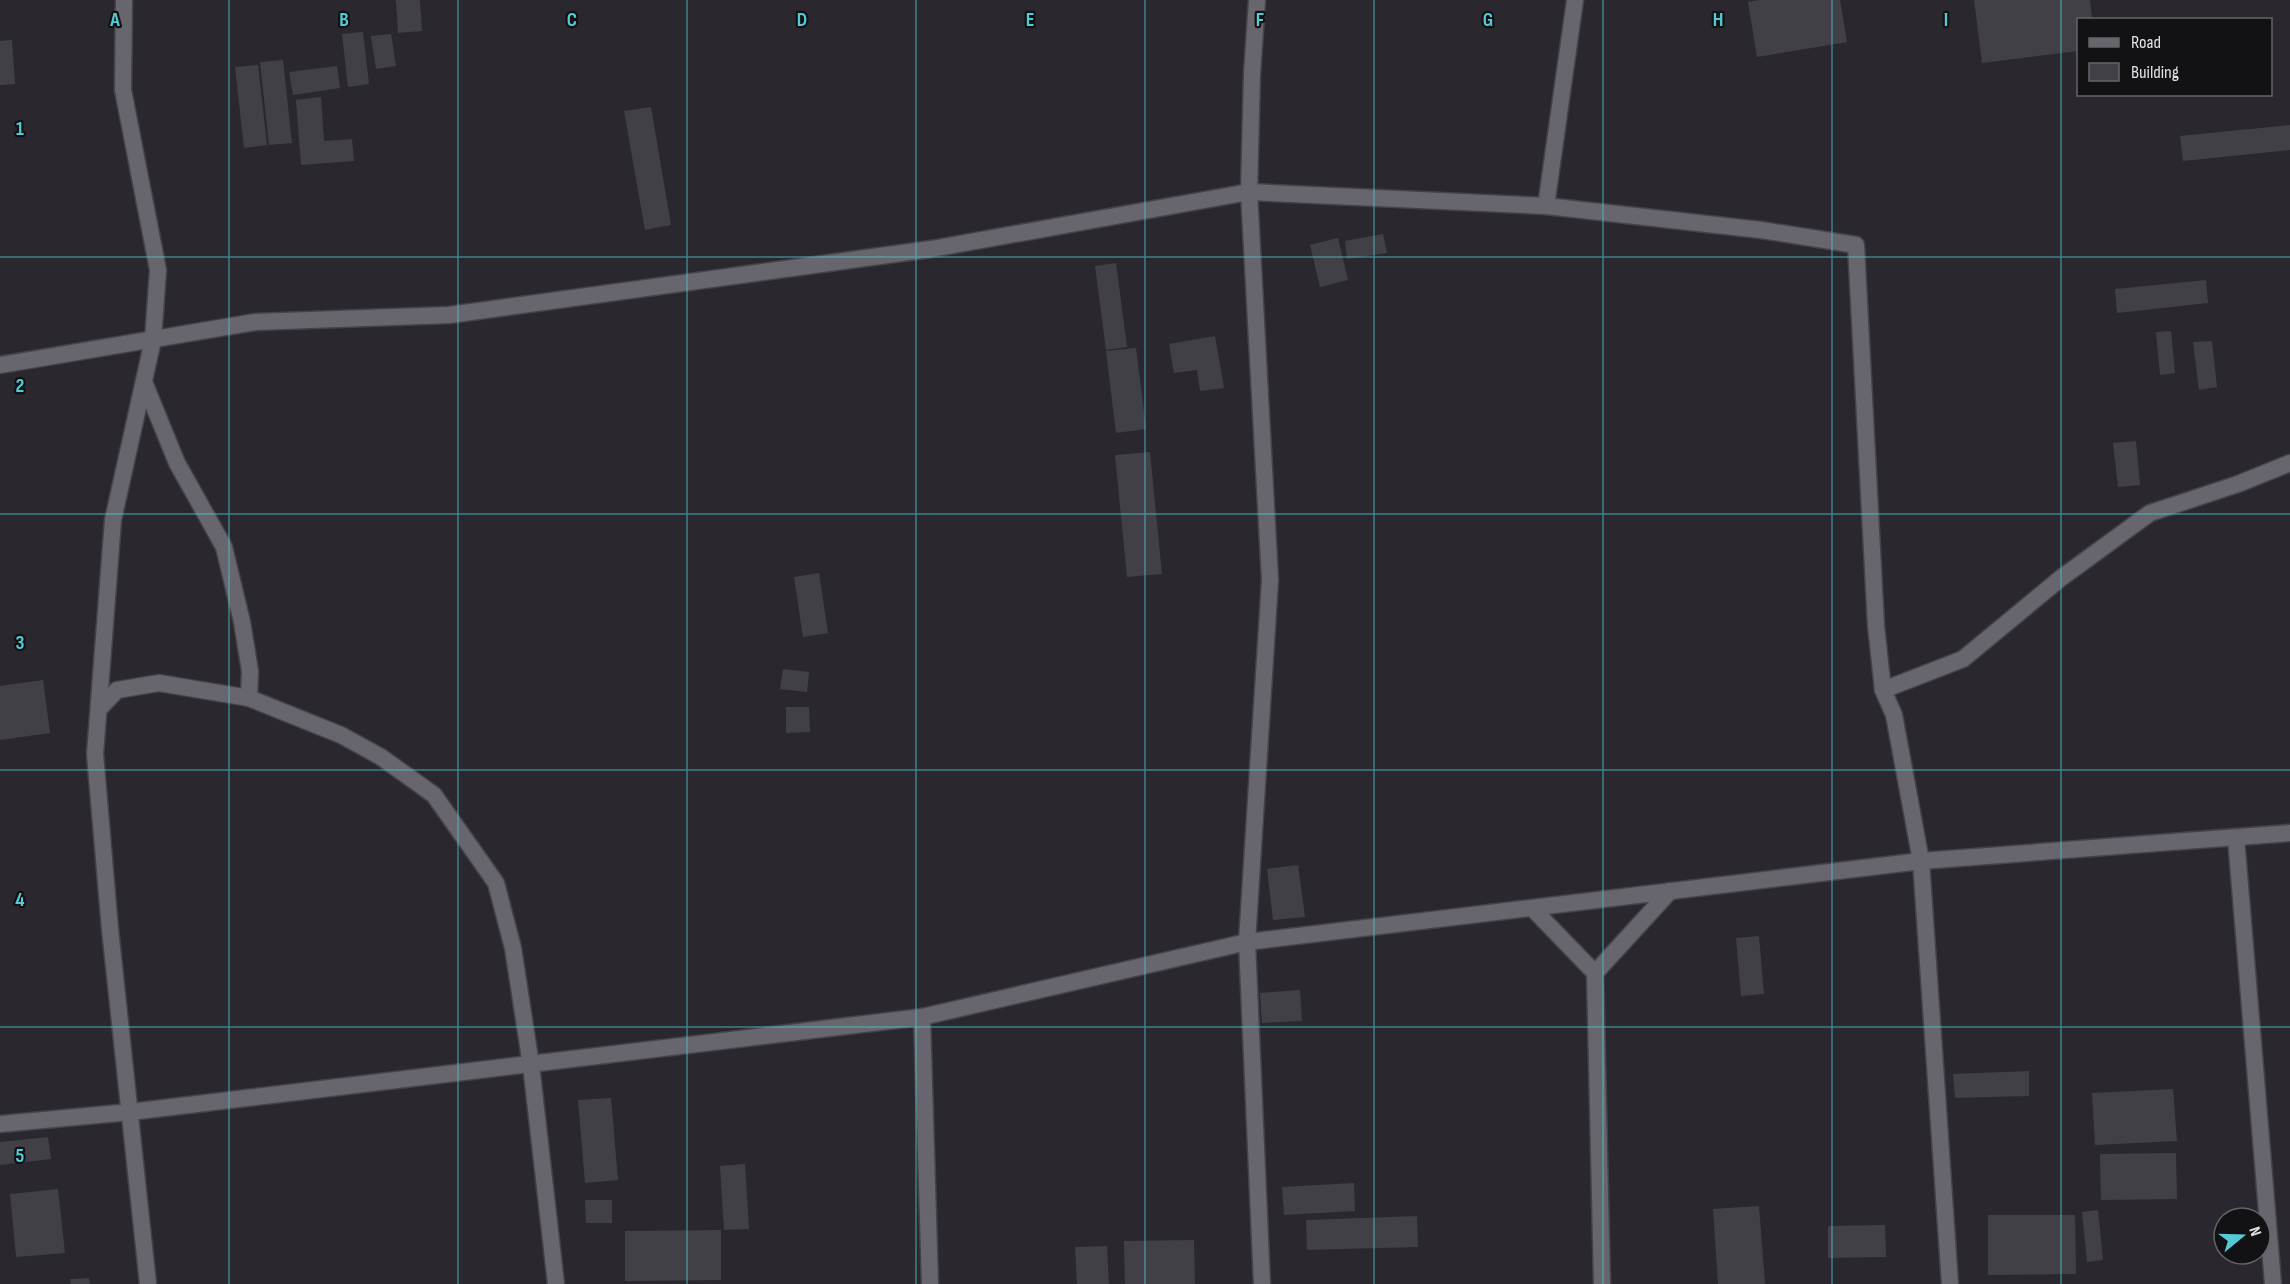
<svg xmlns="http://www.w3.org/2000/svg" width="2290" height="1284" viewBox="0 0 2290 1284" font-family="'Sofia Sans Condensed',sans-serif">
	<rect width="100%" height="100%" fill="#2a282e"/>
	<g fill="#424047">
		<polygon points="396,0 420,0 422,31 398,33"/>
		<polygon points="1759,0 1840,0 1847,42 1757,57 1748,2"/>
		<polygon points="1974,0 2090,0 2092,20 2078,20 2078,51 1982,63"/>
		<polygon points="363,32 369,84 348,87 342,34"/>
		<polygon points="391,34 396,66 376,69 371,36"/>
		<polygon points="12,40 15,84 0,85 0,41"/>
		<polygon points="283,60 292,143 269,145 260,62"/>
		<polygon points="258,65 267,145 244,148 235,67"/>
		<polygon points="337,66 340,88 293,95 289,72"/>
		<polygon points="321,97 324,141 352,139 354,161 301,165 296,100"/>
		<polygon points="651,107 671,225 645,230 624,111"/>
		<polygon points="2290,125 2290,150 2183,161 2180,136"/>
		<polygon points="1383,234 1387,253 1347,259 1345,241"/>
		<polygon points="1338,238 1348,280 1320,287 1310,245"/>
		<polygon points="1116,263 1127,347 1106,350 1095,266"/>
		<polygon points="2206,280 2208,303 2117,313 2115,289"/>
		<polygon points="2171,331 2175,373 2160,375 2156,332"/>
		<polygon points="1215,336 1224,388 1200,391 1197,370 1174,373 1169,344"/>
		<polygon points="2212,341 2217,387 2199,390 2193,342"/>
		<polygon points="1136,348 1146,429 1116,433 1106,351"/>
		<polygon points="2136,441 2140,485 2118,487 2113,443"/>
		<polygon points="1150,452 1162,574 1127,577 1115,455"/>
		<polygon points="819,573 828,633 803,637 794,577"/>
		<polygon points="783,669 809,672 807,692 780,689"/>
		<polygon points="43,680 50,733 0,740 0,686"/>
		<polygon points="786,707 809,707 810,732 786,733"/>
		<polygon points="1298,865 1305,917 1273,920 1267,869"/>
		<polygon points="1759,936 1764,994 1741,996 1736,938"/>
		<polygon points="1300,990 1302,1021 1262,1023 1260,993"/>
		<polygon points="2029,1071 2029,1096 1955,1098 1953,1074"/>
		<polygon points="2173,1089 2177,1141 2095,1145 2092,1093"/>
		<polygon points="611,1098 618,1180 585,1183 578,1100"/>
		<polygon points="48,1137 51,1159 0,1165 0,1142"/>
		<polygon points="2176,1153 2177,1199 2101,1200 2100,1154"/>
		<polygon points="745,1164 749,1229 724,1230 720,1166"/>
		<polygon points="1354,1183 1355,1211 1284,1215 1282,1187"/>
		<polygon points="58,1189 65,1253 16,1257 10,1194"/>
		<polygon points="585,1200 612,1200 612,1223 586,1223"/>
		<polygon points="1759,1206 1765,1284 1718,1284 1713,1209"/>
		<polygon points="2098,1210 2103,1260 2087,1262 2082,1212"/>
		<polygon points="1988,1215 2075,1215 2076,1274 1988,1275"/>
		<polygon points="1417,1216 1418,1247 1307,1250 1306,1220"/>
		<polygon points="1885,1225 1886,1257 1828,1258 1828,1226"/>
		<polygon points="721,1230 721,1280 625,1281 625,1231"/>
		<polygon points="1194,1240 1195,1284 1125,1284 1124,1241"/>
		<polygon points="1107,1246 1109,1284 1077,1284 1075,1247"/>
		<polygon points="89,1278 90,1284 71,1284 70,1279"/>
	</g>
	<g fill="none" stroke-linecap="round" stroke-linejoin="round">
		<g stroke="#444348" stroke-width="19">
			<g id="minor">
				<polyline points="124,0 123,90 158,270 153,340 113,520 95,754 110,929 148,1284"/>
				<polyline points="1257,0 1252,74 1249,192 1270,580 1247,942 1262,1284"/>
				<polyline points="1546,206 1575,0"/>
				<polyline points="0,365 255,322 449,315 931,249 1249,192 1546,206 1761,230 1856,245 1876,626 1883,690 1894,715 1921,861 1950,1284"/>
				<polyline points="144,382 177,463 224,547 242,622 250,671 249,698"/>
				<polyline points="1883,690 1963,659 2061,578 2150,513 2238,484 2290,463"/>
				<polyline points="99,709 117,690 159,683 249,698 341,735 381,757 434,795 496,883 513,948 531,1065 556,1284"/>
				<polyline points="2236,838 2273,1284"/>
				<polyline points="1532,908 1595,973"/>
				<polyline points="922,1017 930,1284"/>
				<polyline points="0,1124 130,1112 922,1017 1247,942 1921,861 2290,833"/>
				<polyline points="1602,1284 1595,973 1670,891"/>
			</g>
		</g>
		<use href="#minor" stroke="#67656d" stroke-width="16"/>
	</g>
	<path fill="none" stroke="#52cbd7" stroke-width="1.5" stroke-opacity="0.55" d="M229 0V1284M458 0V1284M687 0V1284M916 0V1284M1145 0V1284M1374 0V1284M1603 0V1284M1832 0V1284M2061 0V1284M0 257H2290M0 514H2290M0 770H2290M0 1027H2290"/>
	<g font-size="20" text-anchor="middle" font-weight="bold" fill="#52cbd7" stroke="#121214" stroke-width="4.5" stroke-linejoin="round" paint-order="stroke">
		<text x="115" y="26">A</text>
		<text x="344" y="26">B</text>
		<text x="572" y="26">C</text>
		<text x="802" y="26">D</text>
		<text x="1030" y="26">E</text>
		<text x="1260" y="26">F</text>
		<text x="1488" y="26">G</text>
		<text x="1718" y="26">H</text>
		<text x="1946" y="26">I</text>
		<text x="20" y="135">1</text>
		<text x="20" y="392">2</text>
		<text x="20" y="649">3</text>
		<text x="20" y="906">4</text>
		<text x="20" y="1162">5</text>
	</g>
	<rect x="2077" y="18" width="195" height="78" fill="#121214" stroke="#656568" stroke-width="1.5"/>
	<rect x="2089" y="38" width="30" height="9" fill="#67656d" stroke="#656568" stroke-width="1.5"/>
	<text x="2131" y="48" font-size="18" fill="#e2e1e5">Road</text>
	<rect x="2089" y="63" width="30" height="18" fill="#424047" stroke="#656568" stroke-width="1.5"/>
	<text x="2131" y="78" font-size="18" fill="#e2e1e5">Building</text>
	<g transform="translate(2242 1236) rotate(71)"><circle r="28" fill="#121214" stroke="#656568" stroke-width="1.5"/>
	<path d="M0-4.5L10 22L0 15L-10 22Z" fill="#52cbd7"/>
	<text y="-9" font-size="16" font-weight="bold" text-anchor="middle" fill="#e2e1e5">N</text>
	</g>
</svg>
